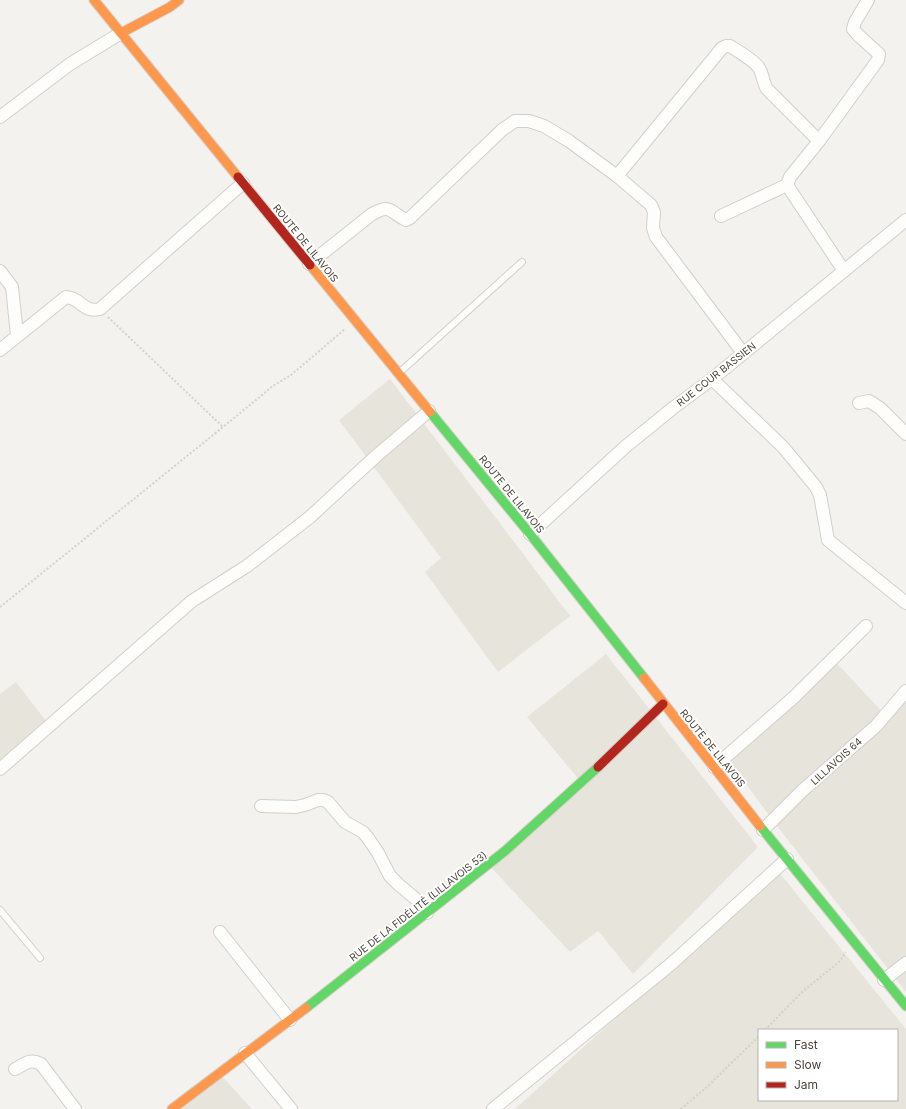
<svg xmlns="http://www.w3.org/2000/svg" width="906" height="1109" viewBox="0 0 906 1109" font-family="Inter,sans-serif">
	<rect width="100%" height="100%" fill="#f4f2ee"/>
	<g fill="#e7e4dc" fill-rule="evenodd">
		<polygon points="390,379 515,543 570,616 498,672 425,572 441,558 339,420"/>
		<polygon points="606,654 758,847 633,974 598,931 570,952 485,861 580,781 527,717"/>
		<polygon points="832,658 888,718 906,702 906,992 777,826 726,757"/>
		<polygon points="16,682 49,725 0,768 0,694"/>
		<path d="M778 871 906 1029V1109H515ZM759 1030H897V1100H759Z"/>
		<polygon points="218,1072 252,1109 175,1109"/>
	</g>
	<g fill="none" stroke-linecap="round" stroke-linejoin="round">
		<g stroke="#d2d0cb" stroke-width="8">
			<g id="lane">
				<polyline points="400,372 522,262"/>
				<polyline points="0,910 40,958"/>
			</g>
		</g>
		<g stroke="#d2d0cb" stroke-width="14">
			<g id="street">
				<polyline points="0,117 70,64 121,33"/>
				<path d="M617 176 722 48 726 46H730C739 52 754 60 759 68 763 74 763 83 767 89L819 141"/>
				<polyline points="721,216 787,185"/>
				<path d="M309 264 372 214C392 203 389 212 406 220L410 218 502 130 515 121H529L544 126 569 141 617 176 651 205 654 212 653 228 656 237 743 353"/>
				<polyline points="0,271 12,287 17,335"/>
				<polyline points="844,271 787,185 790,177 819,141 878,60 879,54 858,35 853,29 855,22 868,0"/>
				<path d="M0 350 66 297C82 298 82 313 100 309L243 183"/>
				<polyline points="712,379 783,447 816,487 820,495 828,540 906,603"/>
				<polyline points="859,403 869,401 880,408 906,434"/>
				<polyline points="530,534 625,447 673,408 712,379 906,220"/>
				<polyline points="714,767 793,698 866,626"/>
				<polyline points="0,769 192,601 247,566 310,517 375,457 429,411"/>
				<polyline points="261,806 296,807 305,805 318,800 323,800 328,802 345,822 363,832 368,838 378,853 390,876 398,884 417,900 427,913"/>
				<polyline points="763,830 803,790 876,726 906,691"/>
				<polyline points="220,932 290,1020"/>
				<polyline points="884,980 906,963"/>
				<polyline points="245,1053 291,1109"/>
				<path d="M15 1069C25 1064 30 1058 41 1064L75 1109"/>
				<polyline points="493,1109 671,964 787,859"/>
			</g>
		</g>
		<g stroke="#d3cfc5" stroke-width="11">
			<g id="fast">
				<polyline points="430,412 530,534 644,678"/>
				<polyline points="760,826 906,1006"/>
				<polyline points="306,1008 505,851 598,767"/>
			</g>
		</g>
		<g stroke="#d3cfc5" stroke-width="11">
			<g id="slow">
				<polyline points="94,0 238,177"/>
				<polyline points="121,33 170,7 179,0"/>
				<polyline points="310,265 430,412"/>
				<polyline points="644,678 760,826"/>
				<polyline points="172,1109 306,1008"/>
			</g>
		</g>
		<g stroke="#d3cfc5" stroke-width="11">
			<g id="jam">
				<polyline points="238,177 310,265"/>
				<polyline points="598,767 663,704"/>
			</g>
		</g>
		<g stroke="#d3d2cc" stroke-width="2" stroke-dasharray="2 2" stroke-linecap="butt">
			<polyline points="108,317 223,427"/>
			<polyline points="0,607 223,427 273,386 291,375 345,329"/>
			<polyline points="765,1030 802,992 839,962 846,952"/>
			<polyline points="681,1109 708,1086 759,1036"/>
		</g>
		<use href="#lane" stroke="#fdfdfc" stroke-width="6"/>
		<use href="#street" stroke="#fdfdfc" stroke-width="12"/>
		<use href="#fast" stroke="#63d668" stroke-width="9"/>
		<use href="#slow" stroke="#ff974d" stroke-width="9"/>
		<use href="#jam" stroke="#b3261e" stroke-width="9"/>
	</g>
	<g text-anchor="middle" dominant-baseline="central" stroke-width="4" stroke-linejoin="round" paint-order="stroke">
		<g font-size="10" fill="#4b4439" stroke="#fff">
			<text transform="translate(306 243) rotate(51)">ROUTE DE LILAVOIS</text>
			<text transform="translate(716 374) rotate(-38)">RUE COUR BASSIEN</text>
			<text transform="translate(512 494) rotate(51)">ROUTE DE LILAVOIS</text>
			<text transform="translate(713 748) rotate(51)">ROUTE DE LILAVOIS</text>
			<text transform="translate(836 761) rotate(-42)">LILLAVOIS 64</text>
			<text transform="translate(418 906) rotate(-38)">RUE DE LA FIDÉLITÉ (LILLAVOIS 53)</text>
		</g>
	</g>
	<rect x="758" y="1029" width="140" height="72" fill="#ffffff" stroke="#b7b4b0"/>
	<rect x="766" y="1042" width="20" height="6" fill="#63d668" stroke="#b7b4b0"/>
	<text x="794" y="1049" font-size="12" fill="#4b4439">Fast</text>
	<rect x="766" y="1062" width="20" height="6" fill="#ff974d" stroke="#b7b4b0"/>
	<text x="794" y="1069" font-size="12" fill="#4b4439">Slow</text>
	<rect x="766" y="1082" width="20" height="6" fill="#b3261e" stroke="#b7b4b0"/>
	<text x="794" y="1089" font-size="12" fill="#4b4439">Jam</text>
</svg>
